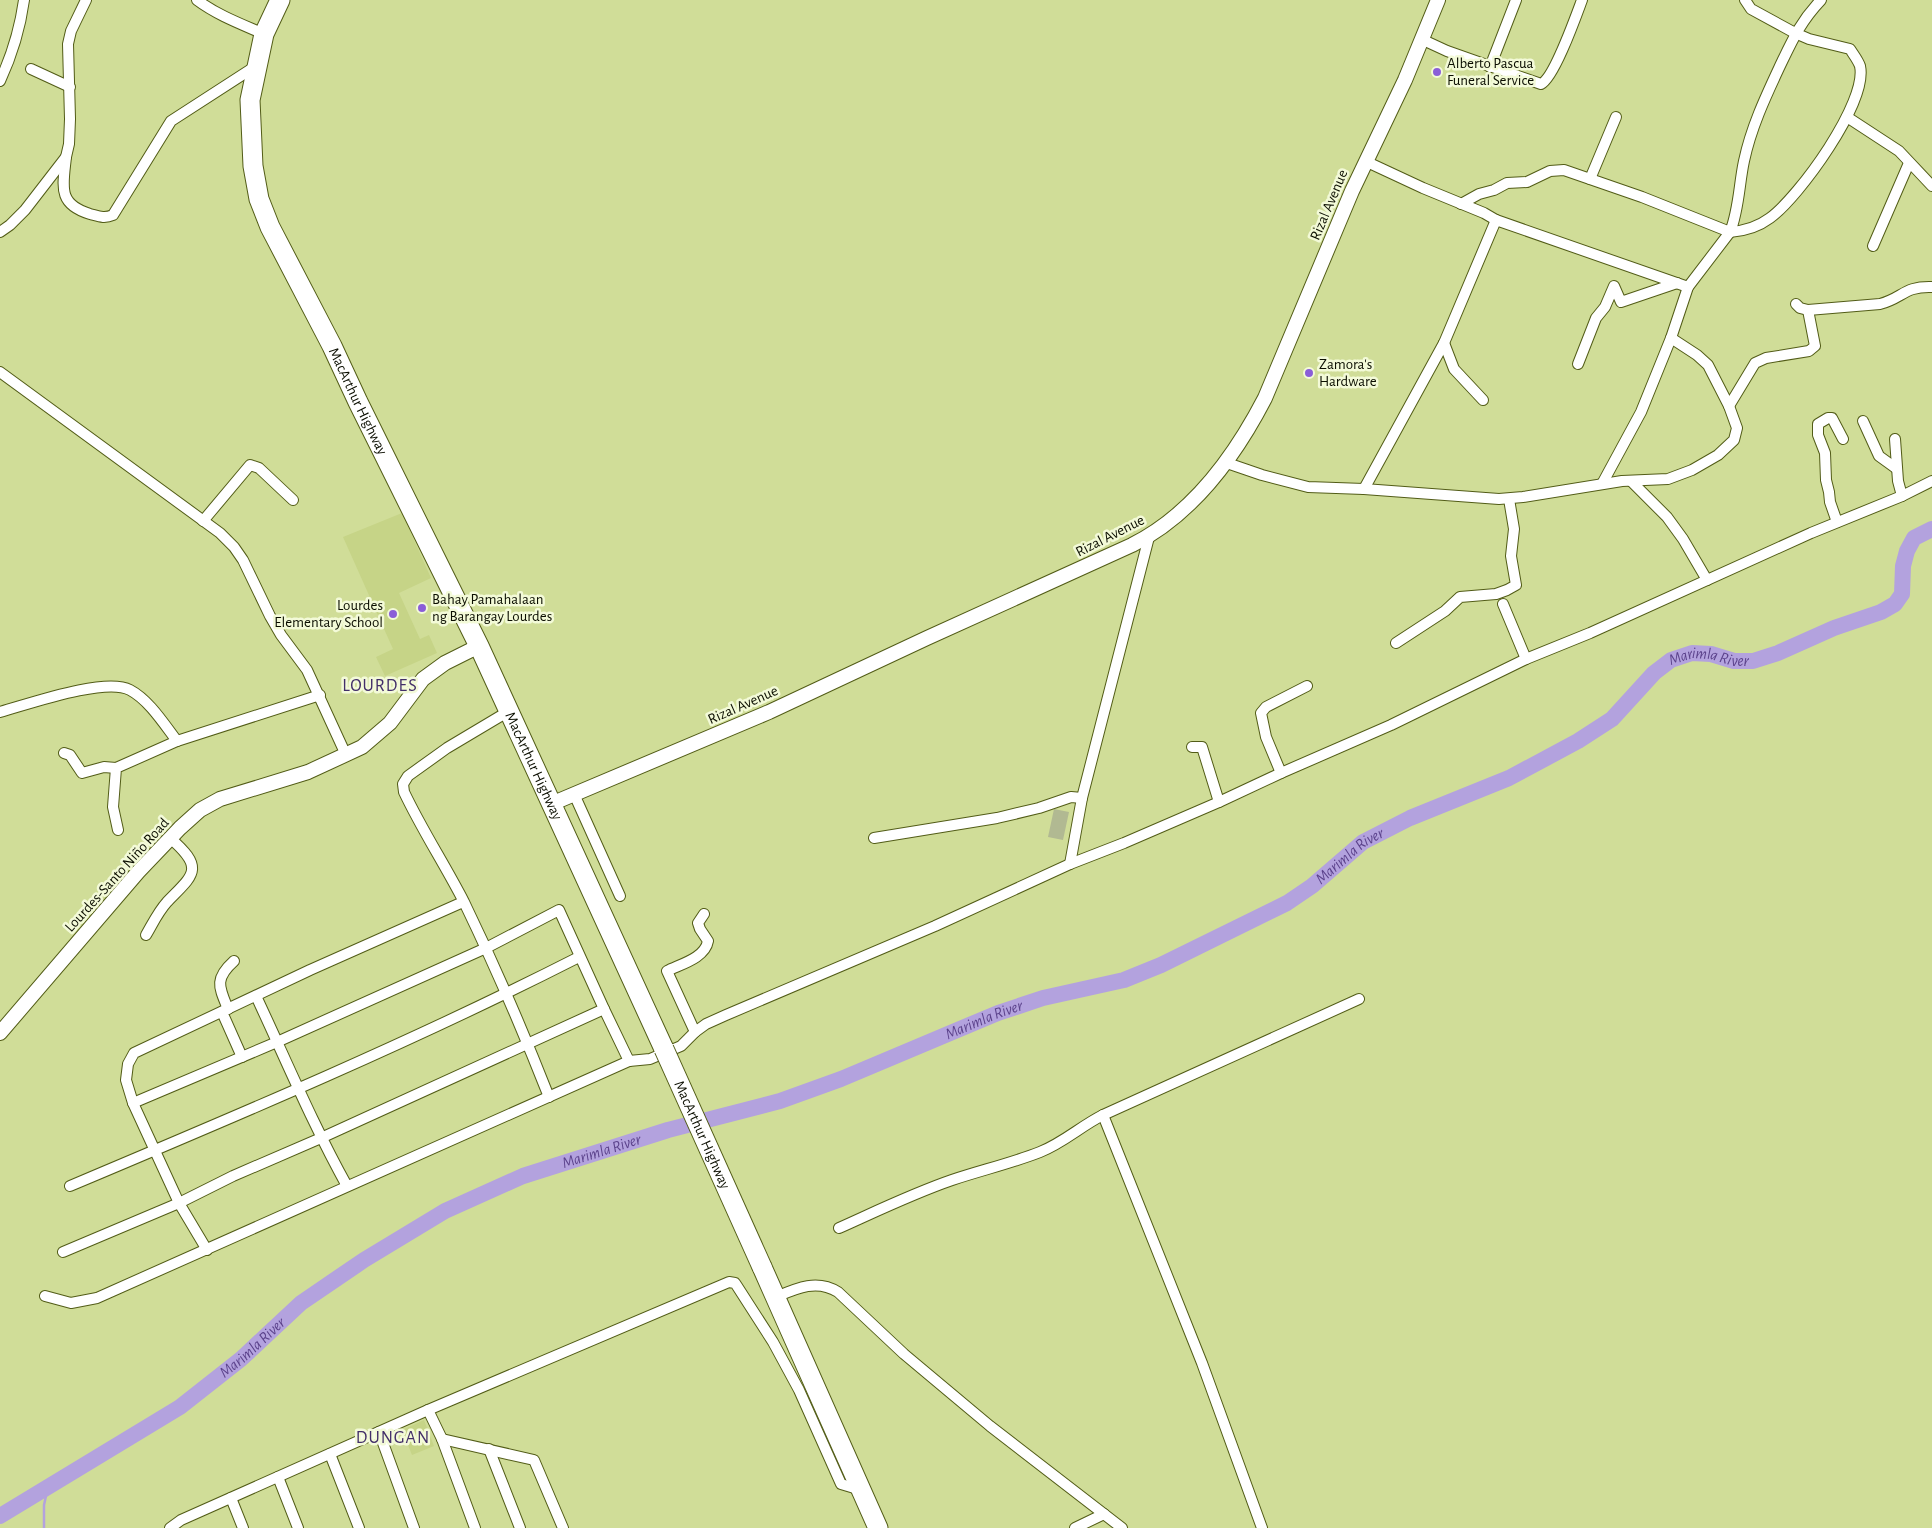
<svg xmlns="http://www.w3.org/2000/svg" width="1932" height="1528" viewBox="0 0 1932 1528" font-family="'Alegreya Sans',sans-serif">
	<rect width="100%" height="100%" fill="#d0dd98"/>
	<g fill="#c6d487">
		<polygon points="402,513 431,578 399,593 420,639 429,635 437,653 385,676 376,657 393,649 343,537"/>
		<polygon points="424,1420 434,1446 412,1455 402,1430"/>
	</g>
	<polygon fill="#b1b992" points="1054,809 1069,812 1063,840 1048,837"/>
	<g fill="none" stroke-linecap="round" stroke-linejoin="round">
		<polyline stroke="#b3a2de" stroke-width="2.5" points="44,1528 44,1505 48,1487"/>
		<path stroke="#b3a2de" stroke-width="16" id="s1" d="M0 1516 180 1407 241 1359 301 1303 364 1260 445 1211 523 1176 668 1130 780 1101 841 1079 998 1013 1043 998 1124 980 1161 965 1287 903 1312 886 1363 842 1410 818 1509 778 1578 741 1612 719 1654 673 1671 660 1692 653 1711 654 1734 661H1753L1778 653 1834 628 1881 612 1895 604 1902 594 1903 566 1907 551 1914 538 1932 529"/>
		<g stroke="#525c17" stroke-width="12">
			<g id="street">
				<path d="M197 0C217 15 241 24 264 34"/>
				<path d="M1421 39 1447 51 1541 84C1554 78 1576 16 1582 0"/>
				<polyline points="1490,67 1516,0"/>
				<polyline points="31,69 70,87"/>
				<path d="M0 81C12 55 20 29 24 0"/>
				<polyline points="1847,117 1899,151 1932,186"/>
				<path d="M66 157C63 186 57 204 90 214 98 216 104 219 113 215L171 121 256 66"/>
				<polyline points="1365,161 1423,188 1484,213 1496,220"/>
				<polyline points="1590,179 1616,117"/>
				<path d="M1461 204 1479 194 1494 190 1507 183 1527 182 1550 171 1564 170 1642 197 1730 232C1745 231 1758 227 1770 218 1799 197 1868 102 1860 66 1858 60 1853 54 1850 49L1809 39 1795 33 1751 9 1745 0"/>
				<polyline points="0,232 10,225 25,210 66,157 69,144 70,119 68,44 71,31 86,0"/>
				<polyline points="1873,246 1909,163"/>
				<path d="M1796 304 1800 308 1808 310 1880 304C1903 298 1904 286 1932 287"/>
				<polyline points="1444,343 1454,369 1483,400"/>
				<polyline points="1578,364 1596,318 1605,307 1614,286 1621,302 1677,283"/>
				<polyline points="0,372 220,533 234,547 243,560 270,616 281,635 307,670 346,755"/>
				<polyline points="1729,406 1755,363 1766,358 1809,351 1815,346 1808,310"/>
				<polyline points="1863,421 1879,456 1897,469"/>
				<polyline points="1895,439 1898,481 1902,496"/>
				<polyline points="1224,462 1262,475 1308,487 1364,489 1499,499 1523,497 1622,481 1668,479 1692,470 1718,455 1734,440 1737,428 1729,406 1708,365 1697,355 1671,338"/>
				<polyline points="1631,481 1667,517 1683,539 1707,580"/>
				<path d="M1602 484 1641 412 1671 338 1688 287 1730 232C1739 210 1739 184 1744 161 1751 128 1765 98 1779 68 1792 41 1800 22 1821 0"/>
				<polyline points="1364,489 1444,343 1496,220 1688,287"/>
				<polyline points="203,521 250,465 259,468 293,500"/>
				<polyline points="1837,522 1830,502 1829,492 1826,480 1825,453 1818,435 1818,424 1828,418 1832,418 1843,439"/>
				<polyline points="1503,604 1526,659"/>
				<polyline points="1396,643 1445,611 1460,597 1496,594 1507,590 1516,585 1511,556 1514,529 1509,499"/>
				<path d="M509 711 447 748 408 776 403 784 404 792C422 830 445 865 464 902 495 966 523 1031 549 1097"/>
				<path d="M0 712C29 704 105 677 130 690 149 700 164 724 177 741"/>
				<polyline points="1192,747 1202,747 1219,802"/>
				<polyline points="64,753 70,755 82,773 104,767 116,768"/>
				<polyline points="1281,773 1266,737 1261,713 1266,707 1307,686"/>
				<polyline points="574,794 620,896"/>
				<polyline points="118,830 113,807 116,768 177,741 320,695"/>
				<polyline points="874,838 997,818 1039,808 1071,797 1082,798"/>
				<polyline points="1070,864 1082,798 1149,537"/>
				<path d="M146 935C153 923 158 912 167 902 193 875 206 869 170 838"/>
				<path d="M256 996C286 1060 313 1125 347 1186"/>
				<path d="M228 1009C219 987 214 979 234 961"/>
				<polyline points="222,1012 242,1057"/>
				<path d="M695 1032 667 971C681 964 705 958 708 941L700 929 698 923 704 914"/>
				<polyline points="133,1103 277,1042 486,948 559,910 604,1009 629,1061"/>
				<polyline points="1103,1115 1202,1363 1262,1528"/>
				<path d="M70 1186C241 1114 414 1041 579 957"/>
				<path d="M839 1228C877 1211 914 1193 952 1180 982 1170 1012 1163 1040 1152 1063 1143 1081 1126 1103 1115L1359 999"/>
				<polyline points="207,1250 179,1203 133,1103 126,1080 128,1064 134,1053 310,970 463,902"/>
				<polyline points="63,1252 179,1203 233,1176 321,1138 604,1009"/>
				<polyline points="45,1296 71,1303 97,1298 629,1061 650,1059 681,1046 695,1032 706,1024 726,1015 935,926 1070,864 1124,843 1219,802 1281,773 1391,725 1526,659 1590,633 1811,533 1902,496 1932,481"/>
				<path d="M776 1297C797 1288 817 1279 838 1292L904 1354 990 1426 1122 1528"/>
				<polyline points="428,1410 442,1439 475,1528"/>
				<polyline points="379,1432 414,1528"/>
				<polyline points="442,1439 534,1460 563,1528"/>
				<polyline points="489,1449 520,1528"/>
				<polyline points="330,1454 359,1528"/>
				<polyline points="278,1477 298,1528"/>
				<polyline points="231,1498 243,1528"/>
				<polyline points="170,1528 181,1520 428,1410 729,1282 735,1283 737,1286 773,1342 799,1390 841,1484 861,1490"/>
				<polyline points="1075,1528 1104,1514"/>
			</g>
		</g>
		<g stroke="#525c17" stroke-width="16">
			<g id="secondary">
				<path d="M551 804 769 712 927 638 1132 545C1192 515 1235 456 1265 398L1352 191 1405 80 1438 0"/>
				<polyline points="0,1033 138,872 180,828 200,810 220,799 308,772 362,747 390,723 423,679 445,663 479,646"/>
			</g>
		</g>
		<g stroke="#525c17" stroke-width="21">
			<g id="highway">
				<path id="s2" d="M280 0 264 34 250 100 253 166 259 199 270 227 332 346 358 402 479 646 664 1049"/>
				<polyline points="762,1267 878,1528"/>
			</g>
		</g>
		<use href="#street" stroke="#fff" stroke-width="10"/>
		<use href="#secondary" stroke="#fff" stroke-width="14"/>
		<use href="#highway" stroke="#fff" stroke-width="19"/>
		<g stroke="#525c17" stroke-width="21" stroke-linecap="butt">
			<g id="highway-bridge">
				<path id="s3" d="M664 1049 762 1267"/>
			</g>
		</g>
		<use href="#highway-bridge" stroke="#fff" stroke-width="19"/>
	</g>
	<g fill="#8a5ed8" stroke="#f3fad8" stroke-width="2">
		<circle cx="1437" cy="72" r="5"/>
		<circle cx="1309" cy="373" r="5"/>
		<circle cx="422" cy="608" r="5"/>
		<circle cx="393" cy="614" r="5"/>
	</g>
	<g text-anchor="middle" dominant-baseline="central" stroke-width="5" stroke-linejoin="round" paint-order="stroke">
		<g font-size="15" fill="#0b0e00" stroke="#f3fad8" text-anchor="start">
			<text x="1447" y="63">Alberto Pascua<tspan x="1447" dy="17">Funeral Service</tspan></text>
			<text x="1319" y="364">Zamora's<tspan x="1319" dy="17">Hardware</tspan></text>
			<text x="432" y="599">Bahay Pamahalaan<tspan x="432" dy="17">ng Barangay Lourdes</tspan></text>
			<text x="383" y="605" text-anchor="end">Lourdes<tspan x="383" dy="17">Elementary School</tspan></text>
		</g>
		<g font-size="15" fill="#0b0e00" stroke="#f3fad8">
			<text transform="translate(1329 205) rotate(-67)">Rizal Avenue</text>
			<text stroke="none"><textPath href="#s2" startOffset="430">MacArthur Highway</textPath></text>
			<text transform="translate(1110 536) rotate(-27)">Rizal Avenue</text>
			<text transform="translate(743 705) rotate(-24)">Rizal Avenue</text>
			<text stroke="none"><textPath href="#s2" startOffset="835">MacArthur Highway</textPath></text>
			<text transform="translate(117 875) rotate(-48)">Lourdes-Santo Niño Road</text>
			<text stroke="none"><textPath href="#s3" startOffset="94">MacArthur Highway</textPath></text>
		</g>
		<g font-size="16" font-style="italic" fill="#5c438c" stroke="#f3fad8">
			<text stroke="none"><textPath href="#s1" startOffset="1939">Marimla River</textPath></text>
			<text stroke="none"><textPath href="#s1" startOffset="1519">Marimla River</textPath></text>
			<text stroke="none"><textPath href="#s1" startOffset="1114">Marimla River</textPath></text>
			<text stroke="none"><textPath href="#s1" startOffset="709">Marimla River</textPath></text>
			<text stroke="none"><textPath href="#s1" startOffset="304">Marimla River</textPath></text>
		</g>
		<g font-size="18" letter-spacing="1" fill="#422e69" stroke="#f3fad8">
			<text x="380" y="686">LOURDES</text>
			<text x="393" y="1438">DUNGAN</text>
		</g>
	</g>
</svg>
